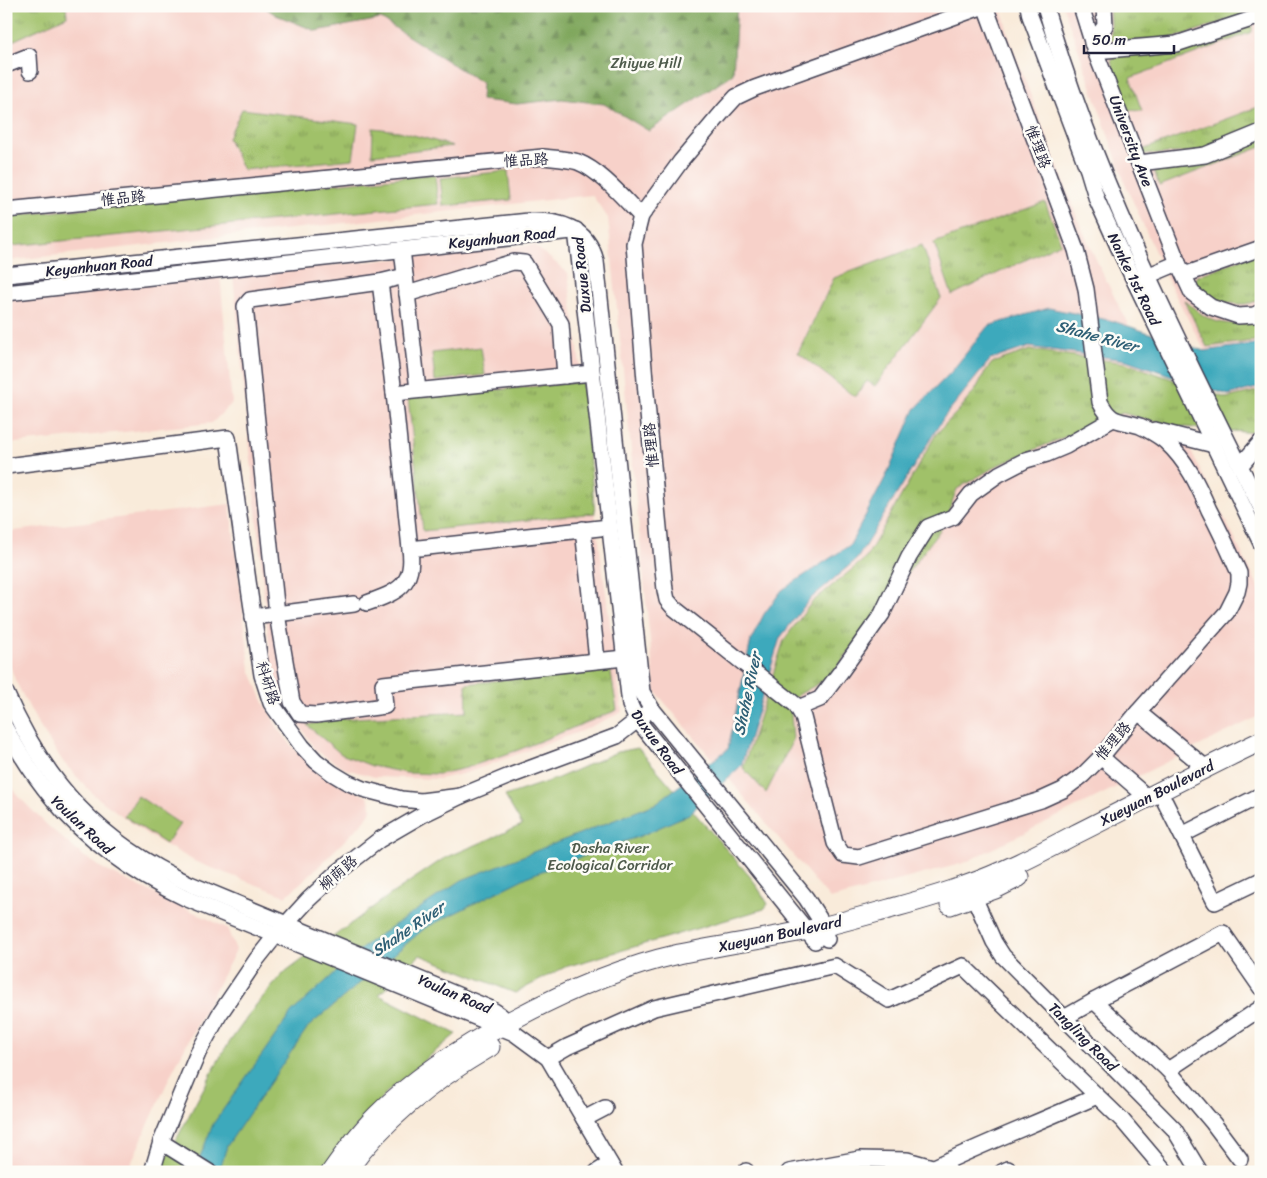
<svg xmlns="http://www.w3.org/2000/svg" width="1267" height="1178" viewBox="0 0 1267 1178" font-family="Sriracha,'LXGW WenKai TC',sans-serif">
	<defs>
		<pattern id="grass-tufts" width="24" height="20" patternUnits="userSpaceOnUse" patternTransform="scale(1.25)"><rect width="24" height="20" fill="#a0c169"/><path d="M3 7l-1-3M5 7V3M7 7l1-3M15 17l-1-3M17 17v-4M19 17l1-3" fill="none" stroke="#829c58"/></pattern>
		<pattern id="forest-firs" width="22" height="20" patternUnits="userSpaceOnUse" patternTransform="scale(1.25)"><rect width="22" height="20" fill="#80a75d"/><path d="M5 1l3.5 6h-7zM16 11l3.5 6h-7z" fill="#68884e"/></pattern>
	</defs>
	<rect width="100%" height="100%" fill="#fdfcf7"/>
	<filter id="ink" filterUnits="userSpaceOnUse"><feTurbulence type="fractalNoise" baseFrequency=".02" numOctaves="2"/><feDisplacementMap in="SourceGraphic" scale="10" xChannelSelector="R" yChannelSelector="G"/><feConvolveMatrix kernelMatrix="1 2 1 2 8 2 1 2 1" color-interpolation-filters="sRGB"/></filter>
	<filter id="wash" filterUnits="userSpaceOnUse"><feTurbulence type="fractalNoise" baseFrequency=".0096" numOctaves="4" result="noise"/><feDisplacementMap in="SourceGraphic" scale="20" xChannelSelector="R" yChannelSelector="G"/><feGaussianBlur stdDeviation="1.12" result="paint"/><feColorMatrix in="noise" values="0 0 0 0 0 0 0 0 0 0 0 0 0 0 0 0 0 1.4 0 .05"/><feComposite in="paint" operator="in"/></filter>
	<g filter="url(#wash)">
		<rect width="100%" height="100%" fill="#f9ebda"/>
		<g fill="#f7d1c9">
			<polygon points="6,6 1001,6 1010,41 1080,225 1101,270 1261,592 1261,715 964,863 830,899 655,691 608,218 592,195 6,261"/>
			<polygon points="1063,6 1261,6 1261,462 1228,395 1166,277 1125,183"/>
			<polygon points="534,245 568,273 582,382 595,513 622,712 579,732 466,773 439,779 375,777 346,769 315,750 284,699 274,676 270,655 233,275"/>
			<polygon points="220,276 232,403 212,423 6,444 6,298"/>
			<polygon points="230,504 250,669 262,699 278,728 294,749 323,776 368,797 372,809 365,820 317,868 286,896 196,862 148,835 95,796 64,763 38,724 16,682 6,655 6,532"/>
			<polygon points="6,779 20,798 47,825 82,855 105,870 227,928 236,950 172,1072 127,1172 6,1172"/>
		</g>
		<g fill="url(#grass-tufts)" stroke="#617252">
			<polygon points="6,6 66,6 67,16 6,44"/>
			<polygon points="1109,6 1260,6 1259,10 1174,38 1117,42 1111,40"/>
			<polygon points="1252,25 1252,32 1130,78 1142,111 1126,110 1111,60 1117,54"/>
			<polygon points="1261,106 1261,126 1203,151 1143,155 1142,150"/>
			<polygon points="242,109 358,124 353,159 243,170 228,138"/>
			<polygon points="373,128 399,131 453,146 372,155"/>
			<polygon points="1261,138 1261,147 1159,186 1154,169 1161,166"/>
			<polygon points="1045,202 1061,243 952,295 934,243"/>
			<polygon points="922,245 941,298 875,386 867,381 855,397 798,353 834,278"/>
			<polygon points="1261,251 1261,299 1248,304 1237,304 1219,301 1208,296 1198,289 1195,280 1197,276"/>
			<path d="M1184 300C1192 306 1201 315 1210 319 1225 326 1245 324 1261 321V340L1207 347Z"/>
			<polygon points="1030,350 1126,363 1226,398 1261,390 1261,431 1256,433 1172,426 1122,413 998,465 957,489 943,526 830,677 798,695 793,702 791,713 793,740 766,793 743,768 784,640 812,602 866,558 936,434 960,409 976,389 985,372 992,363"/>
			<polygon points="582,382 595,513 423,531 408,398"/>
			<polygon points="610,667 617,710 518,750 466,768 439,774 406,773 372,766 341,754 307,725 336,719 467,712 466,684"/>
			<polygon points="877,1165 896,1166 910,1172 830,1172 854,1167"/>
		</g>
		<polygon fill="url(#forest-firs)" stroke="#51644c" points="263,6 737,6 733,74 649,131 604,104 562,99 517,104 481,100 482,83 381,19 316,31 276,15"/>
		<g fill="#a0c169" stroke="#617252">
			<polygon points="508,171 511,200 443,206 440,178"/>
			<polygon points="435,174 438,204 11,246 8,216"/>
			<polygon points="481,347 485,375 435,381 432,353"/>
			<polygon points="638,748 753,880 768,904 764,909 565,967 515,993 420,955 379,995 456,1034 387,1092 354,1130 327,1172 159,1172 224,1050 256,1005 282,975 384,899 443,859 522,825 505,796 558,778 617,752"/>
			<polygon points="138,796 180,824 166,844 124,816"/>
		</g>
		<polygon fill="#3ca9bc" stroke="#2f667c" points="1049,308 1113,321 1204,351 1261,343 1261,387 1228,395 1126,360 1029,347 990,360 944,417 857,559 809,600 780,638 741,766 689,814 643,835 531,875 425,928 308,1027 227,1146 219,1172 194,1172 213,1124 292,1012 369,942 462,880 655,804 728,749 751,640 764,614 782,590 850,545 886,476 915,409 951,372 988,326"/>
	</g>
	<g filter="url(#ink)">
		<g fill="none" stroke-linecap="round" stroke-linejoin="round">
			<g stroke="#424053" stroke-width="18">
				<g id="minor">
					<path d="M984 6 755 88 736 97 725 109 681 161 641 216 634 244 646 393 665 590 667 600 674 608 796 705 803 717 835 843 843 855 859 857 1041 800 1063 790 1083 775 1101 757 1138 712 1227 612 1237 592 1239 583V573L1234 562C1226 544 1218 527 1209 510 1198 485 1187 461 1166 442 1161 437 1147 429 1140 426 1119 419 1112 425 1100 402L1086 289 1076 250 985 6"/>
					<polyline points="1028,6 1030,16 1088,170 1097,200 1122,255 1261,543"/>
					<path d="M1045 6C1096 182 1180 345 1261 508"/>
					<polyline points="1081,6 1095,51 1178,263 1192,293 1211,307 1238,316 1254,315 1261,312"/>
					<polyline points="1092,43 1105,26 1104,6"/>
					<polyline points="1095,51 1176,44 1261,16"/>
					<polyline points="6,65 29,56 30,71"/>
					<polyline points="1139,163 1205,155 1261,132"/>
					<path d="M6 210 543 157C552 158 570 159 578 162 601 171 624 199 641 216"/>
					<polyline points="576,230 630,705 636,718 643,727 815,941"/>
					<polyline points="402,249 418,390"/>
					<path d="M6 275 529 221C560 220 587 227 596 261L642 692 652 709 806 898 819 918 827 939"/>
					<polyline points="1184,275 1261,248"/>
					<polyline points="405,276 380,282 250,300 245,306 277,614 292,702 300,714 316,715 385,706 383,684 624,658"/>
					<polyline points="1140,279 1178,263"/>
					<polyline points="380,282 394,393 410,549 609,527"/>
					<polyline points="6,293 572,231"/>
					<polyline points="407,294 513,262 524,263 561,324 565,376"/>
					<polyline points="394,393 592,373"/>
					<polyline points="1155,430 1214,445"/>
					<polyline points="6,466 228,438 250,595 262,675 271,703 302,746 316,761 332,773 347,782 363,789 401,799 421,801 461,796"/>
					<polyline points="1240,466 1261,442"/>
					<polyline points="583,529 597,660"/>
					<path d="M367 603C398 592 415 585 410 549"/>
					<polyline points="253,617 354,604"/>
					<path d="M6 693C45 783 100 843 190 884L489 1008C499 1013 507 1020 513 1030"/>
					<polyline points="798,708 820,699 842,670 882,614 909,557 928,527 953,517 971,494 999,474 1026,460 1047,454 1066,446 1113,419"/>
					<polyline points="1138,712 1206,768"/>
					<path d="M6 729C20 754 35 778 53 799 88 842 135 874 185 898L514 1033 548 1058 615 1172"/>
					<polyline points="1101,757 1148,798"/>
					<polyline points="1165,802 1215,902 1261,880"/>
					<polyline points="1182,835 1261,795"/>
					<polyline points="974,897 994,942 1003,956 1174,1129 1200,1172"/>
					<polyline points="1094,1001 1168,1070 1213,1123 1240,1159"/>
					<polyline points="1064,1018 1094,1001 1223,933 1261,988"/>
					<polyline points="548,1058 567,1047 654,1008 835,966 889,1000 963,966 1122,1120 1166,1172"/>
					<polyline points="1168,1070 1261,1008"/>
					<polyline points="584,1119 605,1108"/>
					<polyline points="161,1142 209,1172"/>
					<polyline points="152,1172 161,1142 198,1053 219,1015 257,959 276,935 308,900 338,872 379,840 422,815 461,796 507,777 617,736 645,714"/>
					<polyline points="597,1172 610,1164"/>
					<polyline points="746,1172 746,1171"/>
					<polyline points="789,1172 860,1159 907,1160 950,1172"/>
					<path d="M924 1172C981 1144 1040 1122 1097 1096"/>
					<polyline points="1002,1172 1008,1169"/>
				</g>
			</g>
			<g stroke="#424053" stroke-width="21">
				<g id="major">
					<polyline points="950,905 995,889 1019,877"/>
					<path d="M350 1167C386 1116 437 1078 490 1047"/>
					<path d="M331 1172C345 1152 360 1132 377 1115 417 1075 465 1045 514 1019 566 991 621 967 679 954 724 945 769 938 813 929 839 923 864 916 889 909 914 902 940 895 964 886 1002 873 1038 854 1074 835 1136 804 1198 771 1261 741"/>
				</g>
			</g>
			<use href="#minor" stroke="#fff" stroke-width="15"/>
			<use href="#major" stroke="#fff" stroke-width="19"/>
		</g>
	</g>
	<g text-anchor="middle" dominant-baseline="central" stroke-width="5" stroke-linejoin="round" paint-order="stroke">
		<g font-size="15" fill="#4e5a4b" stroke="#fdfcf7">
			<text x="646" y="63">Zhiyue Hill</text>
			<text x="610" y="848">Dasha River<tspan x="610" dy="17">Ecological Corridor</tspan></text>
		</g>
		<g font-size="15" fill="#22223b" stroke="#fdfcf7">
			<text transform="translate(1131 141) rotate(69)">University Ave</text>
			<text transform="translate(1038 147) rotate(69)">惟理路</text>
			<text transform="translate(526 160) rotate(-3)">惟品路</text>
			<text transform="translate(123 198) rotate(-6)">惟品路</text>
			<text transform="translate(502 238) rotate(-6)">Keyanhuan Road</text>
			<text transform="translate(99 266) rotate(-6)">Keyanhuan Road</text>
			<text transform="translate(582 275) rotate(-96)">Duxue Road</text>
			<text transform="translate(1134 279) rotate(64)">Nanke 1st Road</text>
			<text transform="translate(651 445) rotate(-95)">惟理路</text>
			<text transform="translate(268 683) rotate(72)">科研路</text>
			<text transform="translate(1113 741) rotate(-49)">惟理路</text>
			<text transform="translate(657 742) rotate(54)">Duxue Road</text>
			<text transform="translate(1157 793) rotate(-27)">Xueyuan Boulevard</text>
			<text transform="translate(82 825) rotate(43)">Youlan Road</text>
			<text transform="translate(338 873) rotate(-41)">柳荫路</text>
			<text transform="translate(780 934) rotate(-12)">Xueyuan Boulevard</text>
			<text transform="translate(455 994) rotate(23)">Youlan Road</text>
			<text transform="translate(1083 1037) rotate(45)">Tangling Road</text>
		</g>
		<g font-size="16" font-style="italic" fill="#2e5f75" stroke="#fdfcf7">
			<text transform="translate(1097 336) rotate(15)">Shahe River</text>
			<text transform="translate(747 694) rotate(-78)">Shahe River</text>
			<text transform="translate(408 929) rotate(-34)">Shahe River</text>
		</g>
	</g>
	<rect width="1267" height="1178" fill="none" stroke="#fdfcf7" stroke-width="25"/>
	<path d="M1084 45v8h90v-8" fill="none" stroke="#22223b" stroke-width="2.5"/>
	<text x="1092" y="45" font-size="15" fill="#22223b" stroke="#fdfcf7" stroke-width="4" paint-order="stroke">50 m</text>
</svg>
